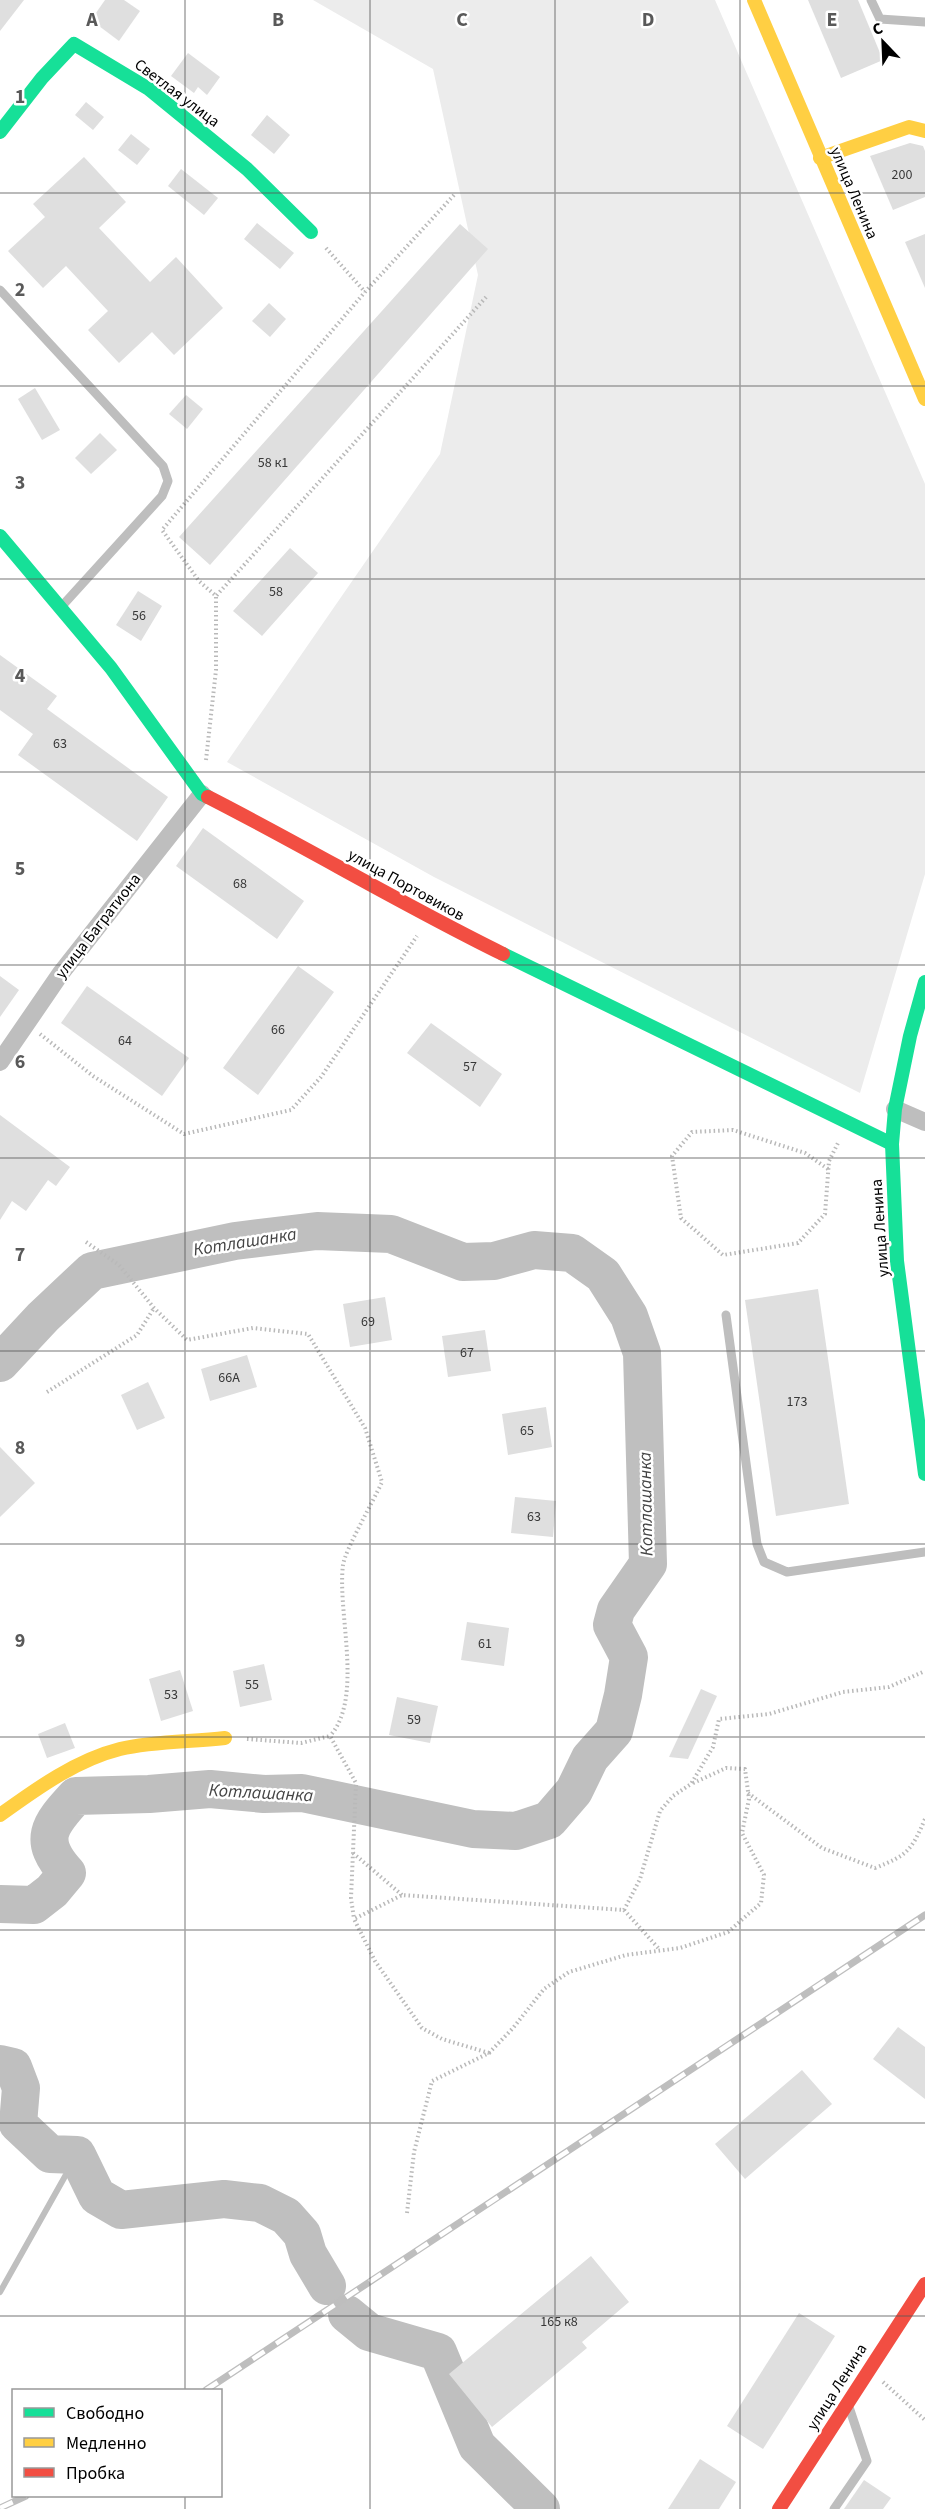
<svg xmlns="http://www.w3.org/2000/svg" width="925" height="2509" viewBox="0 0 925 2509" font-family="'Source Sans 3',sans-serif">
	<rect width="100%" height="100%" fill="#fff"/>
	<polygon fill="#ececec" points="313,0 715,0 925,484 925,874 860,1093 434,877 227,762 440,454 478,275 433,69"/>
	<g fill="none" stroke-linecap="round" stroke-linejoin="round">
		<polyline stroke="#bfbfbf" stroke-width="6" points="0,2292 77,2155"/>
		<g stroke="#bfbfbf" stroke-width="38">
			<path d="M0 1363 43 1317 92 1271 235 1241 317 1231 391 1234 463 1262 494 1261 534 1250 572 1253 603 1275 629 1316 642 1353 648 1564 616 1610 612 1625 629 1657 623 1695 614 1731 590 1758 574 1791 549 1820 516 1831 473 1829 302 1793 264 1794 210 1789 149 1794 76 1796C49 1825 37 1840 67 1873L52 1891 34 1905 0 1904"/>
			<polyline points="0,2064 13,2067 21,2088 18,2124 50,2154 77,2155 97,2196 121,2210 224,2199 260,2203 286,2216 302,2234 308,2254 327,2286"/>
			<polyline points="347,2314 369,2332 438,2352 477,2446 541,2509"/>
		</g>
	</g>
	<g fill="#dfdfdf">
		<polygon points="0,0 24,0 0,31"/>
		<polygon points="105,0 124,0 140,11 119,41 91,20"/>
		<polygon points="808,0 858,0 883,60 841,78"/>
		<polygon points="188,53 220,77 207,95 198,87 194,93 171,76"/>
		<polygon points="86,102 104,117 93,130 75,115"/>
		<polygon points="267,115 290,135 274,154 251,135"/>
		<polygon points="131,134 150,149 137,165 118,150"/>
		<polygon points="910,143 923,146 925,151 925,197 893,210 870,156"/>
		<polygon points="84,157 126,202 99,228 150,282 176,257 223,308 174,355 152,332 119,363 88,330 108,311 66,266 43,288 8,251 45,217 33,204"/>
		<polygon points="181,169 218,198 204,215 168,186"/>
		<polygon points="257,223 294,253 280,269 244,239"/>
		<polygon points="460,224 488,249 210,565 179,537"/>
		<polygon points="925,234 925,288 905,242"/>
		<polygon points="269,303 286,319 270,337 252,321"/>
		<polygon points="35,388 60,430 42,440 18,399"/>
		<polygon points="186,395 203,409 187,429 169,414"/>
		<polygon points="100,433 117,450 91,474 75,458"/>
		<polygon points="290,548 318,573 262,636 233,611"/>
		<polygon points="138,591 162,606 141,641 116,625"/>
		<polygon points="0,655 57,696 47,709 168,797 137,841 18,755 33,734 0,710"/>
		<polygon points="203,828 304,901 277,939 176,866"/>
		<polygon points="298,966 334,992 258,1095 223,1068"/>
		<polygon points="0,976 19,990 0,1017"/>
		<polygon points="87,986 189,1058 162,1096 61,1023"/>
		<polygon points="431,1023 502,1074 480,1107 407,1053"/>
		<polygon points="0,1115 70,1167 56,1186 48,1180 26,1211 12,1201 0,1220"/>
		<polygon points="818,1289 849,1504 776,1516 745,1300"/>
		<polygon points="385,1297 392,1340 350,1347 343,1304"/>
		<polygon points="485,1330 491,1371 448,1377 442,1336"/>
		<polygon points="247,1355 257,1387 210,1401 201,1369"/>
		<polygon points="148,1382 165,1418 137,1430 121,1395"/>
		<polygon points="546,1407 552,1447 508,1455 502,1414"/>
		<polygon points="0,1447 35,1483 0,1517"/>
		<polygon points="515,1497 556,1501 553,1537 511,1533"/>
		<polygon points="467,1622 509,1628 504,1666 461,1660"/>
		<polygon points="264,1664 272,1700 240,1707 233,1671"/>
		<polygon points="180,1670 193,1711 161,1721 149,1679"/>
		<polygon points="701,1689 717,1696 688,1759 669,1757"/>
		<polygon points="397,1697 438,1706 430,1743 389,1735"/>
		<polygon points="65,1723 75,1748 47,1758 38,1734"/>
		<polygon points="898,2027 925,2047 925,2099 873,2059"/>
		<polygon points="802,2070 832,2104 745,2179 715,2144"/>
		<polygon points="591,2256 629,2302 582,2342 587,2348 492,2427 449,2374"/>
		<polygon points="799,2313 835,2336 763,2449 727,2426"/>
		<polygon points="700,2459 736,2482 719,2509 668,2509"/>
		<polygon points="864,2480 891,2498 883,2509 844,2509"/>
	</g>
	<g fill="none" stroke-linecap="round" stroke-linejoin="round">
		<g stroke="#b9b9b9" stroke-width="4" stroke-dasharray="1.5 3" stroke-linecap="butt">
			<polyline points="454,195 365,292 162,530 199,581 216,596 488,295"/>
			<polyline points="326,248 365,292"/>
			<polyline points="206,760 216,670 216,596"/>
			<polyline points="40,1034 93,1076 184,1134 291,1110 321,1077 417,936"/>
			<polyline points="828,1169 805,1153 733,1130 692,1132 672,1156 681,1218 723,1255 798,1243 825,1214 829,1161 839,1141"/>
			<path d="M86 1242 119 1265 154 1308 187 1340 253 1328 308 1334 365 1428 382 1482C374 1500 345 1550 343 1565 337 1613 364 1698 330 1736"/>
			<polyline points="47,1392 137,1335 154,1308"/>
			<polyline points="247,1739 301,1743 330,1736 356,1783 351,1898 354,1919"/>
			<path d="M748 1793 822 1848 875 1868C908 1855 911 1851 925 1819"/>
			<polyline points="353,1853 402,1895"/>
			<polyline points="624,1910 660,1950"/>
			<polyline points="489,2053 513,2028 544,1989 569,1972 626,1955 680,1948 728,1932 761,1903 764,1875 742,1833 749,1799 745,1769 726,1768 691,1784"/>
			<polyline points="407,2213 414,2152 432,2081 489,2053 442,2039 422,2028 375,1961 354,1919 402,1895 624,1910 640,1879 660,1811 673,1796 691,1784 713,1747 719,1719 769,1714 843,1692 889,1687 925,1671"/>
			<polyline points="883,2382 925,2420"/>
		</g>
		<g stroke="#bebebe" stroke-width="9">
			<polyline points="871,0 880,19 925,22"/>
			<polyline points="0,290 163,466 168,481 162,496 62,606"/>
			<polyline points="726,1315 757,1544 764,1562 787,1572 925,1552"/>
			<polyline points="834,2509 867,2461 849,2407"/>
		</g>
		<g stroke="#bebebe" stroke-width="18">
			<polyline points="0,1062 61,973 202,794"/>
			<polyline points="895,1109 925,1122"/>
		</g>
		<g stroke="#16e098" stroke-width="14">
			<polyline points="0,132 42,78 74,44 149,89 247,169 311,232"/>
			<polyline points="0,536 111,668 202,794 208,797"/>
			<polyline points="503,954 892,1144"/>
			<polyline points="925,982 910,1036 895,1109 892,1144 897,1261 925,1474"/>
		</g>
		<g stroke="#ffcf43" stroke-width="14">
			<polyline points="754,0 925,399"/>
			<polyline points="820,158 909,127 925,131"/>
			<path d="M0 1815C36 1789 76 1760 120 1749 154 1741 190 1742 225 1738"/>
		</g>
		<g stroke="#f24e42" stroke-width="14">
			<path d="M208 797C308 848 403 905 503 954"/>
			<polyline points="779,2509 925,2284"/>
		</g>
		<g stroke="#bebebe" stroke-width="7">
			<g id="rail">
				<polyline points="206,2390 925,1915"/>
				<polyline points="0,2508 26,2496"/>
			</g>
		</g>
		<use href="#rail" stroke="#fff" stroke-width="4.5" stroke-dasharray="14" stroke-linecap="butt"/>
	</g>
	<path fill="none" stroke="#595959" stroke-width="1.5" stroke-opacity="0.55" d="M185 0V2390M370 0V2509M555 0V2509M740 0V2509M0 193H925M0 386H925M0 579H925M0 772H925M0 965H925M0 1158H925M0 1351H925M0 1544H925M0 1737H925M0 1930H925M0 2123H925M0 2316H925M185 2496V2509"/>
	<g text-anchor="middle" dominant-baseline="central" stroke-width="5" stroke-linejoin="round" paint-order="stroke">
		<g font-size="14" fill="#383838">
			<text x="902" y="175">200</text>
			<text x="273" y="463">58 к1</text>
			<text x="276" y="592">58</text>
			<text x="139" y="616">56</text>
			<text x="60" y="744">63</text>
			<text x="240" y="884">68</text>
			<text x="278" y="1030">66</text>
			<text x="125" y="1041">64</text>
			<text x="470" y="1067">57</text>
			<text x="368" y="1322">69</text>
			<text x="467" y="1353">67</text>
			<text x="229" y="1378">66А</text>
			<text x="797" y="1402">173</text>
			<text x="527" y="1431">65</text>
			<text x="534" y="1517">63</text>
			<text x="485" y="1644">61</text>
			<text x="252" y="1685">55</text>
			<text x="171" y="1695">53</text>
			<text x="414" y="1720">59</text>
			<text x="559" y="2322">165 к8</text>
		</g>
		<g font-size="16" fill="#000" stroke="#fff">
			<text transform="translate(177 93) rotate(37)">Светлая улица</text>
			<text transform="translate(854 193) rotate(67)">улица Ленина</text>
			<text transform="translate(406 885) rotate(29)">улица Портовиков</text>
			<text transform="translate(98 926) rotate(-52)">улица Багратиона</text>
			<text transform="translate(880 1228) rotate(-94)">улица Ленина</text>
			<text transform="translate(837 2387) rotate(-58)">улица Ленина</text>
		</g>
		<g font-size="18" font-style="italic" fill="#444" stroke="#fff">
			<text transform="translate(245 1242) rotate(-9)">Котлашанка</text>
			<text transform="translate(646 1504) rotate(-91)">Котлашанка</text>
			<text transform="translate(261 1793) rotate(3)">Котлашанка</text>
		</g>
	</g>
	<g font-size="20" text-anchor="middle" font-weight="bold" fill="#595959" stroke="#fff" stroke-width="5" stroke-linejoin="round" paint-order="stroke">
		<text x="92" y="26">A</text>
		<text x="278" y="26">B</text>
		<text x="462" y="26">C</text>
		<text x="648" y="26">D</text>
		<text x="832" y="26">E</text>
		<text x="20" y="103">1</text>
		<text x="20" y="296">2</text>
		<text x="20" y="489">3</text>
		<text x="20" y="682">4</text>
		<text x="20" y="875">5</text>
		<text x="20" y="1068">6</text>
		<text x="20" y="1261">7</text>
		<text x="20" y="1454">8</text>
		<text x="20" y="1647">9</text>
	</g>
	<rect x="12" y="2389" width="210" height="108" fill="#ffffff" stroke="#999999" stroke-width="1.5"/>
	<rect x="24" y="2408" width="30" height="9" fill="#16e098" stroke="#999999" stroke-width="1.5"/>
	<text x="66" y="2419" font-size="18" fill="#000000">Свободно</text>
	<rect x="24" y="2438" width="30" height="9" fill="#ffcf43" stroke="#999999" stroke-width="1.5"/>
	<text x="66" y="2449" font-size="18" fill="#000000">Медленно</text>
	<rect x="24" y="2468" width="30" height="9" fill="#f24e42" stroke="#999999" stroke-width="1.5"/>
	<text x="66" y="2479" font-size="18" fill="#000000">Пробка</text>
	<g transform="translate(883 42) rotate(337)" stroke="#ffffff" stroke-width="4.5" paint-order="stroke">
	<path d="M0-4.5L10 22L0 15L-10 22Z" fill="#000000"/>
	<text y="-9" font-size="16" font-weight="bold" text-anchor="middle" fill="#000000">С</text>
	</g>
</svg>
